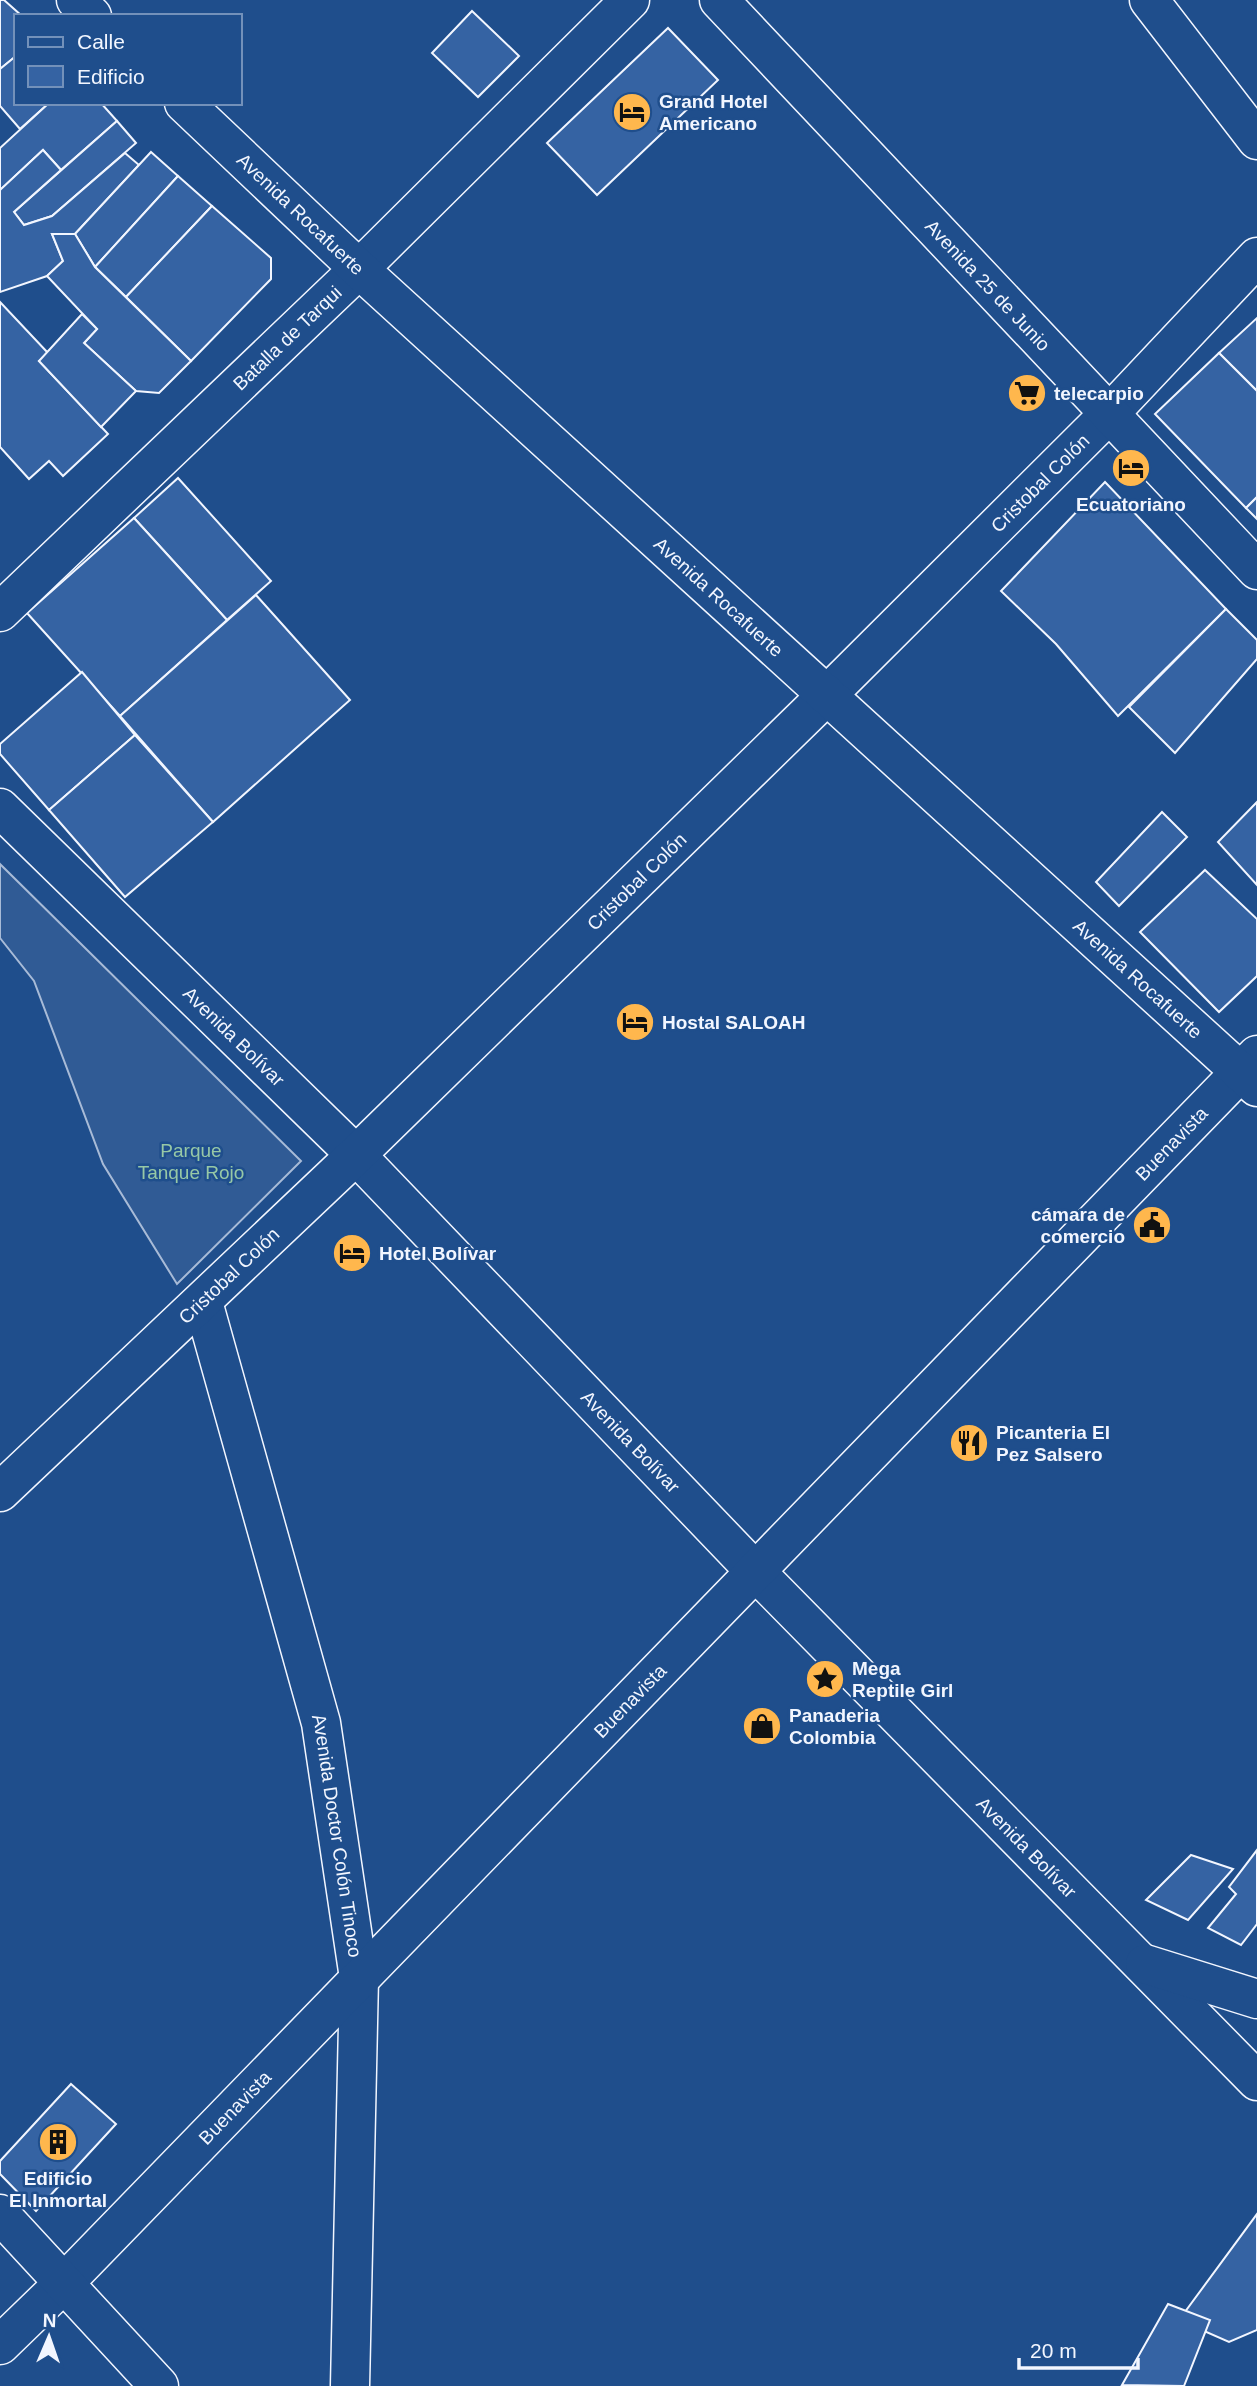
<svg xmlns="http://www.w3.org/2000/svg" width="1257" height="2386" viewBox="0 0 1257 2386" font-family="Arial,sans-serif">
	<rect width="100%" height="100%" fill="#1f4e8c"/>
	<polygon fill="#305b95" stroke="#a8bbd7" stroke-width="2" points="0,864 301,1161 177,1284 103,1164 34,981 0,938"/>
	<g fill="#3563a3" stroke="#f2f6ff" stroke-width="2">
		<polygon points="0,0 4,0 22,16 16,16 16,56 0,69"/>
		<polygon points="472,11 519,56 478,97 432,53"/>
		<polygon points="668,28 718,80 597,195 547,143"/>
		<polygon points="16,56 16,103 49,103 20,129 0,106 0,69"/>
		<polygon points="49,103 101,103 117,121 61,170 43,150 0,190 0,148"/>
		<polygon points="117,121 136,143 52,216 24,225 14,212"/>
		<polygon points="43,150 61,170 14,212 24,225 52,216 125,153 139,165 75,234 52,234 63,261 47,276 0,292 0,190"/>
		<polygon points="151,152 178,176 95,267 75,234"/>
		<polygon points="178,176 212,206 126,297 95,267"/>
		<polygon points="212,206 271,258 271,279 191,361 126,297"/>
		<polygon points="52,234 75,234 95,267 191,361 159,393 136,391 84,343 97,329 47,276 63,261"/>
		<polygon points="0,302 48,353 39,361 108,434 63,476 49,461 29,479 0,447"/>
		<polygon points="82,314 97,329 84,343 136,391 101,427 39,361"/>
		<polygon points="1257,318 1257,391 1219,353"/>
		<polygon points="1219,353 1257,391 1257,497 1246,508 1155,414"/>
		<polygon points="178,478 271,581 227,620 134,518"/>
		<polygon points="1105,482 1226,609 1118,716 1056,644 1001,591"/>
		<polygon points="1257,497 1257,519 1246,508"/>
		<polygon points="134,518 227,620 120,716 27,613"/>
		<polygon points="256,595 350,700 213,822 120,716"/>
		<polygon points="1226,609 1257,640 1257,659 1175,753 1129,707"/>
		<polygon points="82,672 135,735 49,810 0,754 0,744"/>
		<polygon points="135,735 213,822 125,897 49,810"/>
		<polygon points="1257,802 1257,885 1218,842"/>
		<polygon points="1162,812 1187,837 1119,906 1096,882"/>
		<polygon points="1205,870 1257,919 1257,976 1219,1012 1140,932"/>
		<polygon points="1257,1850 1257,1924 1241,1945 1208,1928 1236,1894 1229,1887"/>
		<polygon points="1191,1855 1233,1869 1188,1920 1146,1900"/>
		<polygon points="71,2084 116,2124 36,2211 0,2174 0,2161"/>
		<polygon points="1257,2214 1257,2330 1229,2342 1179,2320"/>
		<polygon points="1168,2304 1210,2320 1184,2386 1122,2385"/>
	</g>
	<g fill="none" stroke-linecap="round" stroke-linejoin="round">
		<g stroke="#f2f6ff" stroke-width="41">
			<g id="minor">
				<polyline points="1149,0 1257,140"/>
				<path id="s1" d="M0 612 359 269 630 0"/>
				<path id="s2" d="M0 808 356 1155 755 1571 1257 2081"/>
				<path id="s3" d="M203 1302 321 1723 359 1978 350 2386"/>
				<path id="s4" d="M0 1492 356 1155 826 696 1110 413 1257 257"/>
				<polyline points="1145,1964 1257,1999"/>
				<path id="s5" d="M0 2345 64 2283 1257 1055"/>
			</g>
		</g>
		<g stroke="#f2f6ff" stroke-width="41">
			<g id="major">
				<polyline points="76,0 92,16"/>
				<path id="s6" d="M719 0 1257 570"/>
				<path id="s7" d="M184 103 359 269 1257 1087"/>
				<polyline points="0,2214 159,2386"/>
			</g>
		</g>
		<use href="#minor" stroke="#1f4e8c" stroke-width="38"/>
		<use href="#major" stroke="#1f4e8c" stroke-width="38"/>
	</g>
	<defs>
		<g id="hotel-disc" transform="scale(2.0125)"><circle r="9.5" fill="#ffb74d" stroke="#1f4e8c"/><path d="M-6-4.5h1.5V1H6V5H4.5V3h-9V5H-6ZM-4 0a1.8 1.8 0 1 1 3.6 0ZM.5 0V-2.5h3Q6-2.5 6 0Z" fill="#111"/></g>
		<g id="supermarket-disc" transform="scale(2.0125)"><circle r="9.5" fill="#ffb74d" stroke="#1f4e8c"/><path d="M-6-5.5h2.5l.6 2H6L4.5 2H-2.5L-4.4-4H-6ZM-1.5 3.2a1.3 1.3 0 1 0 .1 0ZM3 3.2a1.3 1.3 0 1 0 .1 0Z" fill="#111"/></g>
		<g id="civic-disc" transform="scale(2.0125)"><circle r="9.5" fill="#ffb74d" stroke="#1f4e8c"/><path d="M-.6-6.5H3V-4.5H.6V-3L4-1V1h2V6H-6V1h2V-1L-.6-3ZM-1.2 2.5V6h2.4V2.5Z" fill="#111"/></g>
		<g id="restaurant-disc" transform="scale(2.0125)"><circle r="9.5" fill="#ffb74d" stroke="#1f4e8c"/><path d="M-5-6h1v4h1v-4h1v4h1v-4h1v5L-1.5 .5V6h-2V.5L-5-1ZM5-6V6H3V1.5H1.5Q1.5-4 5-6Z" fill="#111"/></g>
		<g id="sight-disc" transform="scale(2.0125)"><circle r="9.5" fill="#ffb74d" stroke="#1f4e8c"/><path d="M0-6L1.8-2.2L6-1.7L2.9 1.2L3.7 5.4L0 3.3L-3.7 5.4L-2.9 1.2L-6-1.7L-1.8-2.2Z" fill="#111"/></g>
		<g id="shop-disc" transform="scale(2.0125)"><circle r="9.5" fill="#ffb74d" stroke="#1f4e8c"/><path d="M-5-2.5h2.3a2.7 3.5 0 0 1 5.4 0H5L5.5 6h-11ZM-1.5-2.5h3a1.5 2.3 0 0 0-3 0Z" fill="#111"/></g>
		<g id="building-disc" transform="scale(2.0125)"><circle r="9.5" fill="#ffb74d" stroke="#1f4e8c"/><path d="M-4-6H4V6H1V3H-1V6H-4ZM-2.5-4.3h1.7v1.8h-1.7ZM.8-4.3h1.7v1.8H.8ZM-2.5-1h1.7V.8h-1.7ZM.8-1h1.7V.8H.8Z" fill="#111"/></g>
	</defs>
	<g fill-rule="evenodd">
		<use href="#hotel-disc" x="632" y="112"/>
		<use href="#supermarket-disc" x="1027" y="393"/>
		<use href="#hotel-disc" x="1131" y="468"/>
		<use href="#hotel-disc" x="635" y="1022"/>
		<use href="#civic-disc" x="1152" y="1225"/>
		<use href="#hotel-disc" x="352" y="1253"/>
		<use href="#restaurant-disc" x="969" y="1443"/>
		<use href="#sight-disc" x="825" y="1679"/>
		<use href="#shop-disc" x="762" y="1726"/>
		<use href="#building-disc" x="58" y="2142"/>
	</g>
	<g text-anchor="middle" dominant-baseline="central" stroke-width="5" stroke-linejoin="round" paint-order="stroke">
		<g font-size="19" font-weight="bold" fill="#f2f6ff" stroke="#1f4e8c" text-anchor="start">
			<text x="659" y="101">Grand Hotel<tspan x="659" dy="22">Americano</tspan></text>
			<text x="1054" y="393">telecarpio</text>
			<text x="1131" y="504" text-anchor="middle">Ecuatoriano</text>
			<text x="662" y="1022">Hostal SALOAH</text>
			<text x="1125" y="1214" text-anchor="end">cámara de<tspan x="1125" dy="22">comercio</tspan></text>
			<text x="379" y="1253">Hotel Bolívar</text>
			<text x="996" y="1432">Picanteria El<tspan x="996" dy="22">Pez Salsero</tspan></text>
			<text x="852" y="1668">Mega<tspan x="852" dy="22">Reptile Girl</tspan></text>
			<text x="789" y="1715">Panaderia<tspan x="789" dy="22">Colombia</tspan></text>
			<text x="58" y="2178" text-anchor="middle">Edificio<tspan x="58" dy="22">El Inmortal</tspan></text>
		</g>
		<g font-size="19" fill="#f2f6ff" stroke="#1f4e8c">
			<text stroke="none"><textPath href="#s7" startOffset="161">Avenida Rocafuerte</textPath></text>
			<text stroke="none"><textPath href="#s6" startOffset="392">Avenida 25 de Junio</textPath></text>
			<text stroke="none"><textPath href="#s1" startOffset="397">Batalla de Tarqui</textPath></text>
			<text stroke="none"><textPath href="#s4" startOffset="1449">Cristobal Colón</textPath></text>
			<text stroke="none"><textPath href="#s7" startOffset="728">Avenida Rocafuerte</textPath></text>
			<text stroke="none"><textPath href="#s4" startOffset="882">Cristobal Colón</textPath></text>
			<text stroke="none"><textPath href="#s7" startOffset="1295">Avenida Rocafuerte</textPath></text>
			<text stroke="none"><textPath href="#s2" startOffset="327">Avenida Bolívar</textPath></text>
			<text stroke="none"><textPath href="#s5" startOffset="1678">Buenavista</textPath></text>
			<text stroke="none"><textPath href="#s4" startOffset="315">Cristobal Colón</textPath></text>
			<text stroke="none"><textPath href="#s2" startOffset="894">Avenida Bolívar</textPath></text>
			<text stroke="none"><textPath href="#s5" startOffset="901">Buenavista</textPath></text>
			<text stroke="none"><textPath href="#s3" startOffset="551">Avenida Doctor Colón Tinoco</textPath></text>
			<text stroke="none"><textPath href="#s2" startOffset="1461">Avenida Bolívar</textPath></text>
			<text stroke="none"><textPath href="#s5" startOffset="334">Buenavista</textPath></text>
		</g>
		<g font-size="19" fill="#97c8a6" stroke="#1f4e8c">
			<text x="191" y="1150">Parque<tspan x="191" dy="22">Tanque Rojo</tspan></text>
		</g>
	</g>
	<rect x="14" y="14" width="228" height="91" fill="#1f4e8c" stroke="#7391ba" stroke-width="2"/>
	<rect x="28" y="37" width="35" height="10" fill="#1f4e8c" stroke="#7391ba" stroke-width="2"/>
	<text x="77" y="49" font-size="21" fill="#f2f6ff">Calle</text>
	<rect x="28" y="66" width="35" height="21" fill="#3563a3" stroke="#7391ba" stroke-width="2"/>
	<text x="77" y="84" font-size="21" fill="#f2f6ff">Edificio</text>
	<g transform="translate(49 2337) rotate(2)" stroke="#1f4e8c" stroke-width="5" paint-order="stroke">
	<path d="M0-5L12 26L0 18L-12 26Z" fill="#f2f6ff"/>
	<text y="-10" font-size="19" font-weight="bold" text-anchor="middle" fill="#f2f6ff">N</text>
	</g>
	<path d="M1019 2358v10h119v-10" fill="none" stroke="#f2f6ff" stroke-width="3.5"/>
	<text x="1030" y="2358" font-size="21" fill="#f2f6ff" stroke="#1f4e8c" stroke-width="5" paint-order="stroke">20 m</text>
</svg>
